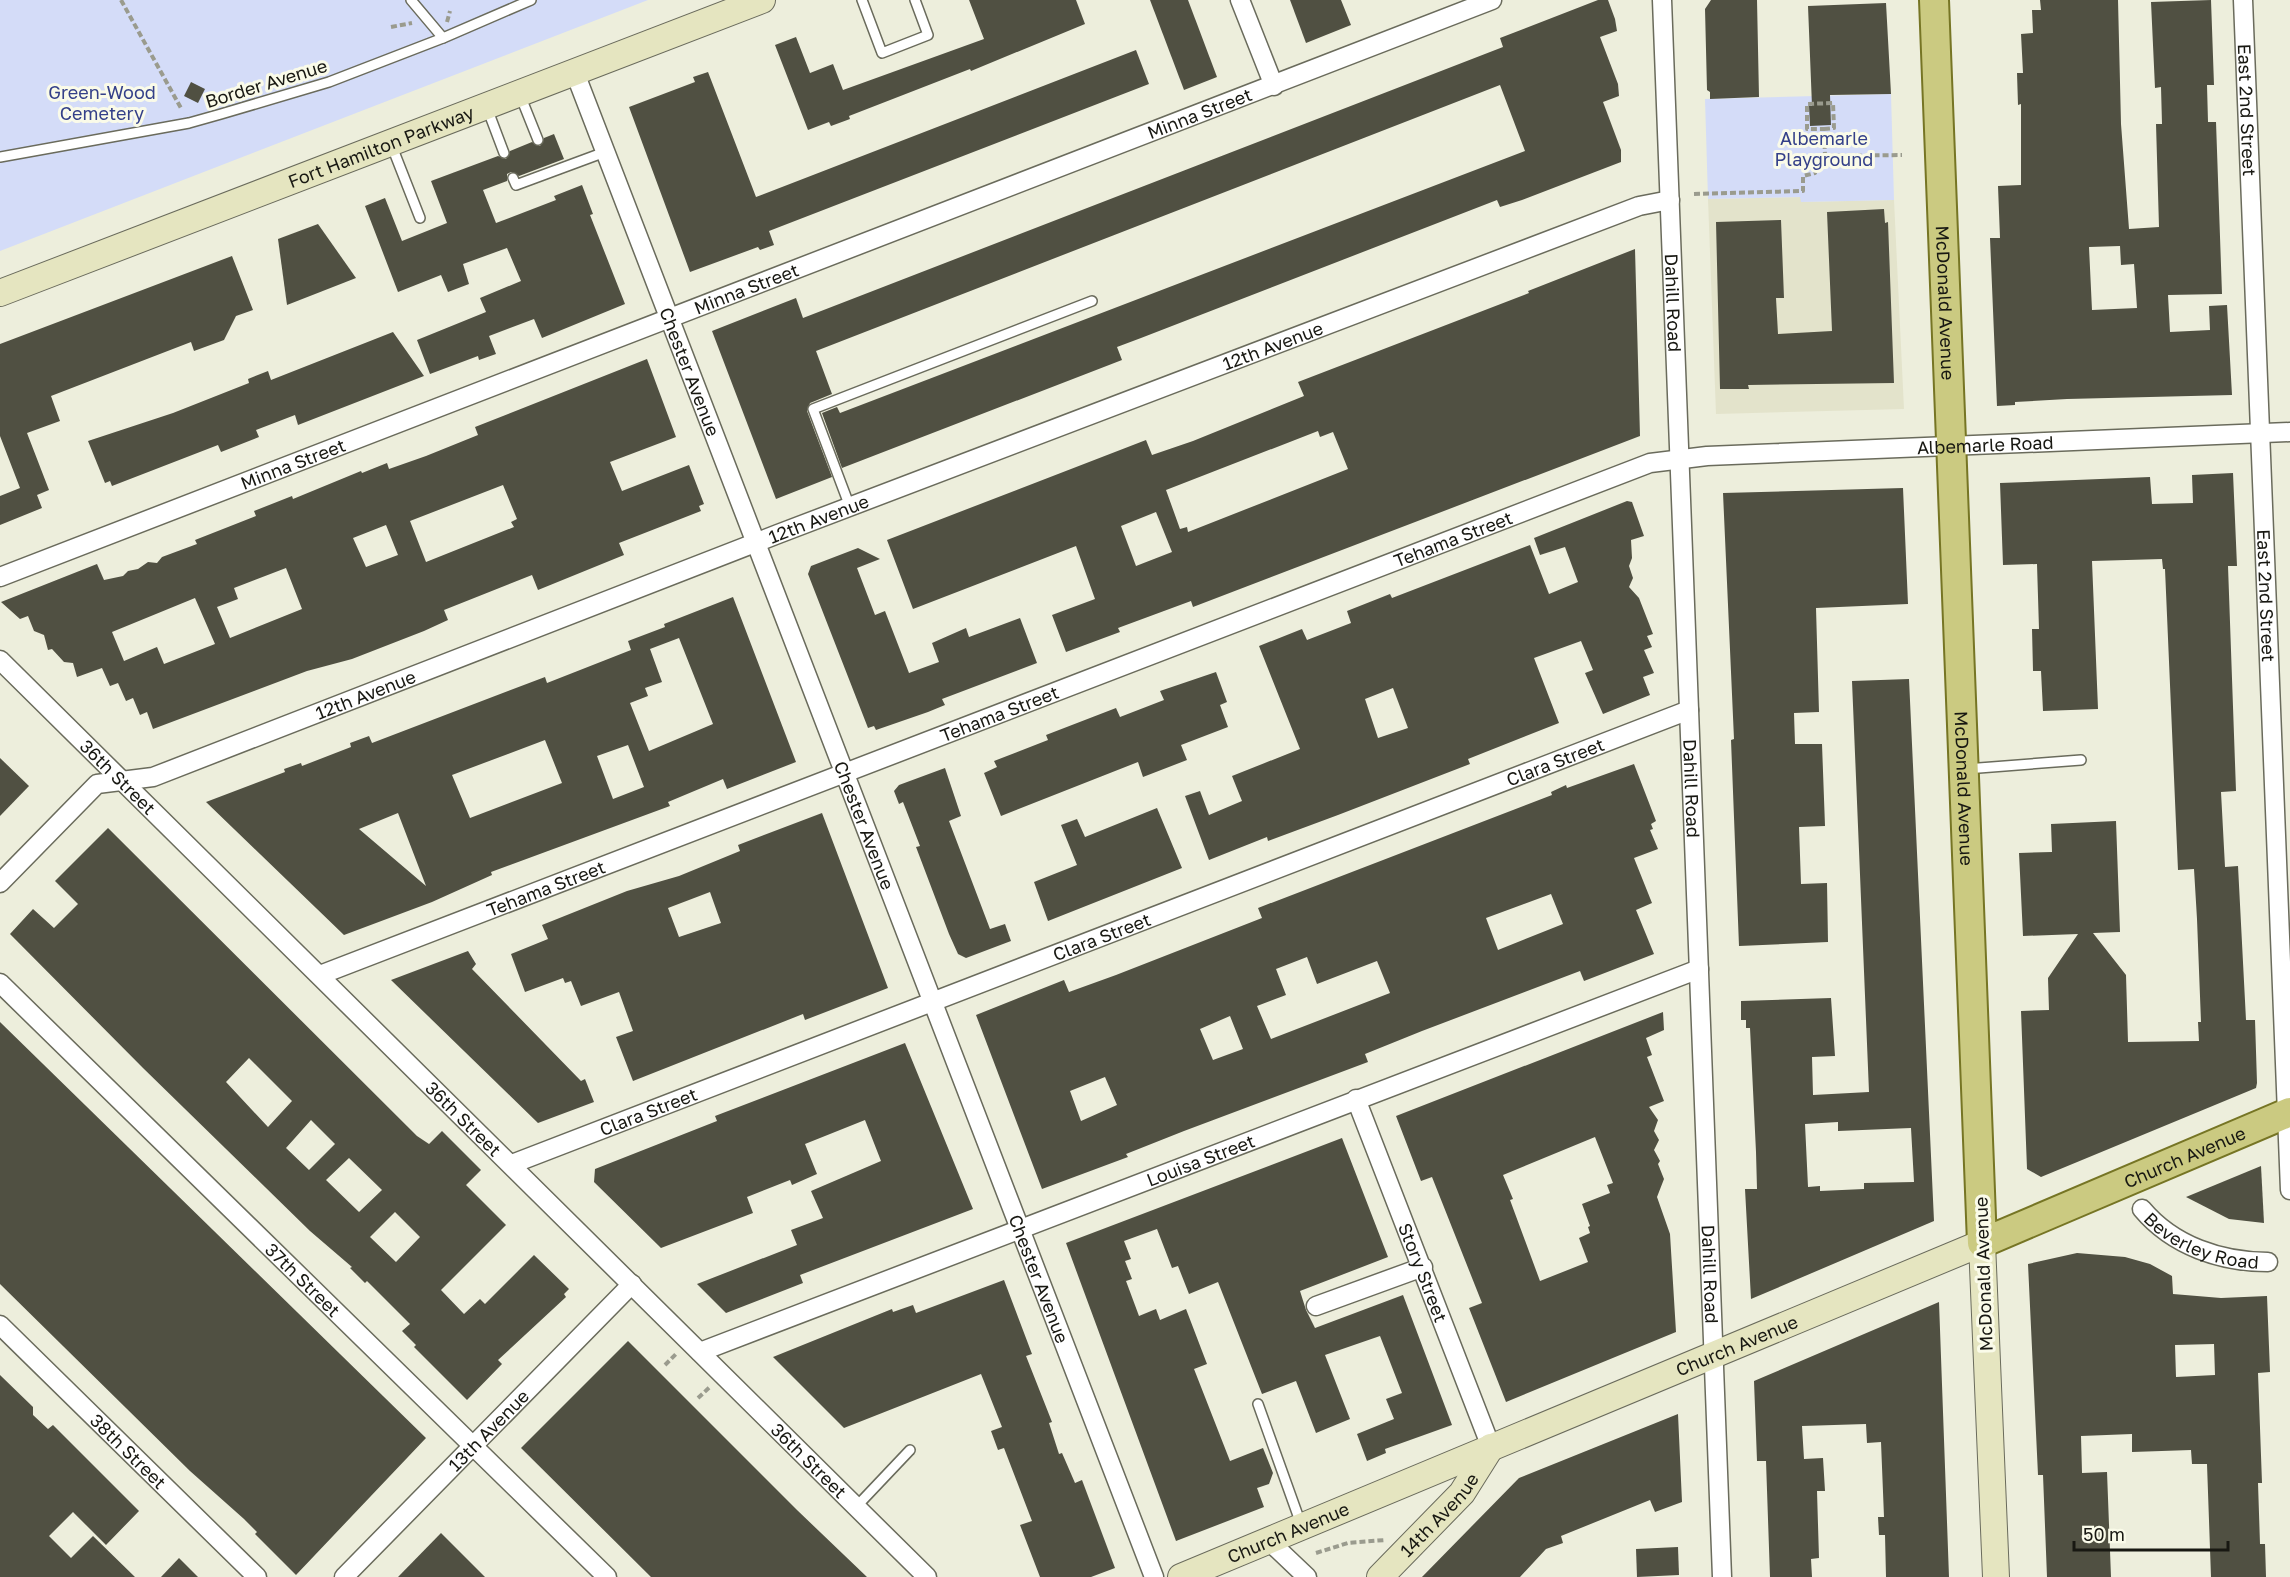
<svg xmlns="http://www.w3.org/2000/svg" width="2290" height="1577" viewBox="0 0 2290 1577" font-family="'Golos Text',sans-serif">
	<rect width="100%" height="100%" fill="#edeedc"/>
	<polygon fill="#e3e3cb" points="1801,197 1801,202 1894,200 1904,409 1716,414 1708,199"/>
	<g fill="#d4dcf8">
		<polygon points="0,0 648,0 0,251"/>
		<polygon points="1891,94 1894,200 1801,202 1800,197 1708,199 1705,99"/>
	</g>
	<g fill="#505042" fill-rule="evenodd">
		<polygon points="969,0 1076,0 1085,24 971,71 970,69 849,116 850,119 831,126 829,122 808,130 775,45 796,37 810,73 833,64 843,90 984,39"/>
		<polygon points="1150,0 1188,0 1217,77 1184,90"/>
		<polygon points="1290,0 1341,0 1351,25 1306,43"/>
		<polygon points="1598,0 1608,0 1615,19 1617,31 1600,37 1618,84 1619,96 1603,102 1621,150 1621,162 1522,200 1500,207 1497,200 1141,338 1117,347 1122,360 842,468 822,413 837,407 840,413 1525,151 1500,85 816,351 832,394 810,403 807,411 832,477 776,499 712,331 796,298 803,318 1503,47 1500,38"/>
		<polygon points="1711,0 1757,0 1759,97 1710,99 1710,92 1707,90 1705,9"/>
		<path d="M2040 0H2118L2121 124 2129 229 2159 227 2156 124H2162L2161 87 2155 88 2151 2 2211 0 2214 85H2207L2208 122H2216L2222 294 2168 295 2170 332 2210 330 2209 306 2227 305 2232 395 2067 399 2015 402V405L1997 406 1990 238H2000L1998 186 2021 185V104L2018 105 2017 73H2023L2021 34 2033 33 2032 10H2041ZM2120 246 2121 265 2134 264 2137 308 2092 310 2089 247Z"/>
		<polygon points="1886,3 1891,94 1830,95 1831,125 1810,126 1809,106 1812,106 1808,6"/>
		<polygon points="1136,50 1149,84 769,231 774,245 760,250 758,247 690,272 629,107 695,82 693,77 708,72 756,197"/>
		<polygon points="191,82 205,89 198,103 184,96"/>
		<polygon points="554,134 564,159 519,176 511,172 507,174 507,181 483,190 496,223 556,200 554,196 582,185 593,214 590,215 625,304 542,338 534,319 489,336 496,354 479,360 478,356 430,374 417,340 486,312 480,298 521,281 507,248 463,264 469,284 448,292 441,275 398,292 365,206 385,198 402,241 447,223 431,181 498,156 506,159 510,151 532,142 540,146 544,138"/>
		<polygon points="1884,209 1885,223 1888,222 1894,383 1748,385 1749,389 1720,389 1716,222 1781,220 1784,298 1776,298 1778,334 1832,331 1827,212"/>
		<polygon points="318,224 356,278 287,305 278,239"/>
		<path d="M1635 249 1640 436 1193 607 1191 601 1118 628 1120 632 1066 652 1052 615 1095 599 1076 546 913 609 887 540 1146 440 1152 455 1193 441 1304 396 1298 382 1529 293 1528 291ZM1318 431 1320 437 1333 432 1348 469 1188 532 1187 527 1180 529 1166 490ZM1156 512 1172 552 1136 566 1121 526Z"/>
		<polygon points="232,256 253,310 236,316 224,340 194,351 191,342 51,396 60,421 27,433 49,490 37,495 42,508 0,525 0,496 20,488 0,436 0,344"/>
		<polygon points="393,332 424,376 298,425 295,415 256,430 259,437 221,452 218,445 112,486 110,481 105,483 88,441 173,413 249,383 248,379 268,371 271,380"/>
		<path d="M647 359 676 437 610 462 622 491 689 465 704 504 699 506 701 511 619 543 624 555 538 590 532 575 444 610 448 620 424 631 352 659 307 671 153 729 147 712 140 715 133 698 126 701 118 683 110 686 102 668 77 677 73 663 64 662 52 649 48 650 44 635 34 631 28 616 20 619 1 602 97 564 104 580 123 576 128 571 138 569 148 562 157 563 162 557 197 544 195 540 256 516 254 511 292 496 293 499 361 471 362 473 387 463 389 469 426 456 478 435 475 427ZM503 485 517 519 511 522 514 527 426 562 410 521ZM386 525 398 555 366 567 353 538ZM286 568 302 609 230 638 217 607 238 599 234 588ZM195 598 215 644 164 664 157 647 124 661 112 632Z"/>
		<polygon points="2233,473 2237,566 2228,566 2236,791 2221,792 2225,867 2238,866 2246,1020 2255,1020 2257,1083 2256,1088 2041,1177 2027,1169 2021,1011 2049,1010 2048,978 2078,934 2023,936 2019,853 2052,852 2051,824 2116,821 2120,932 2093,933 2126,975 2128,1042 2199,1041 2198,1022 2201,1022 2197,919 2194,869 2178,870 2165,569 2163,569 2162,559 2092,561 2098,709 2043,711 2041,671 2033,671 2032,629 2039,629 2037,564 2003,565 2000,483 2150,477 2152,504 2193,503 2192,475"/>
		<polygon points="1903,488 1908,604 1816,608 1819,712 1794,713 1795,744 1822,744 1825,826 1799,827 1801,884 1827,883 1828,942 1739,946 1731,740 1734,739 1723,493"/>
		<path d="M1627 501 1632 502 1644 536 1631 540 1632 558 1629 566 1633 578 1629 587 1639 598 1653 634 1647 636 1652 647 1644 650 1654 673 1643 677 1650 695 1603 714 1585 673 1593 670 1581 641 1534 658 1559 723 1468 759 1470 764 1338 815 1268 841 1267 837 1209 860 1185 796 1200 791 1209 815 1242 801 1232 776 1300 749 1259 646 1302 629 1307 640 1351 623 1347 611 1390 594 1392 598 1530 545 1549 594 1578 582 1565 547 1540 555 1534 538ZM1393 688 1408 728 1378 738 1365 699Z"/>
		<polygon points="858,548 880,559 857,568 875,615 885,611 909,673 939,662 932,643 966,628 969,637 1020,618 1037,663 942,699 945,705 928,712 876,730 874,726 868,728 808,574 811,566"/>
		<path d="M733 597 796 762 727 789 723 779 668 802 670 806 491 872 492 875 432 902 344 935 206 802 285 772 284 769 301 763 302 766 351 747 350 743 369 736 372 743 545 677 547 683 631 650 628 641 665 627 664 624ZM679 638 713 724 649 751 630 703 648 696 645 688 662 682 650 649ZM545 740 562 783 470 818 452 775ZM628 745 644 787 613 799 597 756ZM398 813 426 886 359 829Z"/>
		<polygon points="1216,672 1227,702 1220,705 1228,727 1181,745 1187,760 1143,777 1138,762 1001,816 984,773 997,767 994,761 1048,740 1046,735 1116,708 1120,717 1164,700 1160,691"/>
		<path d="M1909 679 1934 1221 1751 1299 1745 1189H1757L1756 1152 1750 1028H1746V1020H1741V1001L1831 998 1835 1056 1812 1057 1813 1095 1869 1092 1852 681ZM1838 1122V1131L1911 1128 1914 1182 1864 1183V1189L1820 1191V1186L1808 1187 1805 1124Z"/>
		<polygon points="0,758 29,786 0,816"/>
		<path d="M1634 764 1656 821 1651 824 1653 829 1650 830 1658 849 1634 858 1652 903 1636 910 1654 954 1584 981 1580 971 1422 1031 1365 1054 1368 1062 1184 1131 1126 1154 1128 1157 1042 1189 976 1015 1064 980 1069 992 1116 975 1262 918 1258 908 1552 795 1551 792 1566 785 1567 788ZM1551 894 1563 924 1498 950 1486 918ZM1307 957 1317 984 1377 961 1390 993 1271 1039 1257 1006 1286 995 1276 969ZM1230 1016 1243 1049 1213 1060 1200 1029ZM1105 1077 1117 1105 1081 1121 1070 1091Z"/>
		<polygon points="945,768 961,816 949,821 990,929 1005,924 1011,941 966,958 958,954 949,934 916,847 920,846 903,802 899,804 894,791 899,785"/>
		<polygon points="1157,808 1182,868 1048,921 1034,882 1077,865 1061,825 1077,819 1085,837"/>
		<path d="M822 813 888 988 805 1020 803 1014 633 1081 616 1037 633 1031 619 992 581 1006 571 981 565 983 563 978 525 992 511 954 548 939 542 925 627 891 679 876 740 851 738 845ZM710 892 721 923 679 937 668 908Z"/>
		<path d="M108 828 417 1136 429 1144 442 1131 481 1170 466 1185 506 1225 441 1290 464 1314 480 1299 485 1304 534 1255 569 1289 564 1294 566 1297 498 1360 502 1364 467 1400 414 1347 416 1345 402 1331 410 1324 367 1281 365 1283 350 1268 352 1267 310 1231 143 1068 10 934 33 909 54 928 78 904 55 881ZM249 1058 292 1101 268 1127 226 1082ZM311 1120 335 1144 309 1170 286 1148ZM349 1158 382 1190 359 1212 326 1180ZM395 1212 420 1237 396 1262 370 1237Z"/>
		<polygon points="468,951 476,964 472,969 581,1081 585,1079 594,1102 538,1123 391,980"/>
		<path d="M1663 1012 1664 1030 1646 1038 1652 1055 1647 1057 1664 1101 1649 1107 1658 1120 1654 1131 1659 1140 1654 1150 1660 1161 1658 1164 1664 1179 1657 1197 1670 1234 1676 1332 1506 1402 1469 1308 1482 1303 1432 1177 1421 1181 1396 1116ZM1595 1137 1613 1183 1607 1185 1610 1193 1582 1204 1590 1226 1588 1227 1590 1233 1579 1238 1588 1262 1540 1281 1510 1200 1513 1199 1503 1175Z"/>
		<polygon points="0,1022 426,1438 296,1575 255,1534 257,1532 244,1519 190,1471 0,1284"/>
		<polygon points="905,1043 973,1209 800,1275 803,1283 726,1313 697,1284 797,1245 791,1230 823,1218 811,1191 881,1161 865,1120 805,1144 817,1174 792,1185 790,1180 747,1197 753,1213 661,1248 594,1182 595,1169 717,1121 715,1116"/>
		<polygon points="1342,1138 1388,1257 1300,1291 1306,1310 1315,1328 1403,1295 1452,1425 1385,1449 1386,1453 1367,1461 1357,1434 1394,1419 1386,1399 1402,1393 1380,1336 1325,1355 1350,1419 1316,1433 1296,1381 1262,1394 1218,1282 1189,1294 1178,1266 1172,1268 1157,1229 1124,1241 1131,1259 1125,1261 1132,1279 1126,1281 1139,1316 1156,1309 1160,1320 1186,1309 1207,1364 1194,1369 1230,1461 1263,1448 1273,1473 1269,1484 1257,1488 1264,1507 1176,1541 1066,1243"/>
		<polygon points="2261,1166 2264,1223 2229,1219 2186,1197"/>
		<path d="M2077 1253 2125 1257 2150 1264 2172 1276 2173 1294 2221 1298 2267 1296 2270 1372 2258 1373 2262 1483H2258L2260 1544H2265L2266 1577H2211L2207 1464H2192L2191 1450 2132 1452V1434L2081 1436 2082 1473 2107 1472 2111 1577H2047L2043 1475H2038L2028 1264ZM2214 1344 2215 1375 2176 1377 2175 1345Z"/>
		<polygon points="1004,1280 1032,1354 1026,1356 1052,1422 1049,1423 1059,1454 1062,1453 1075,1483 1082,1480 1115,1568 1091,1577 1040,1577 1020,1525 1032,1521 1004,1448 998,1450 991,1431 1002,1427 981,1374 844,1428 773,1357 892,1309 893,1312 913,1305 916,1313"/>
		<polygon points="1939,1302 1949,1577 1886,1577 1885,1535 1879,1535 1878,1517 1884,1517 1881,1442 1867,1443 1866,1424 1802,1426 1804,1459 1823,1458 1825,1491 1817,1491 1819,1558 1811,1559 1812,1577 1770,1577 1766,1461 1757,1461 1754,1381"/>
		<polygon points="628,1341 797,1510 867,1577 651,1577 521,1448"/>
		<polygon points="0,1375 33,1407 33,1415 48,1429 53,1425 139,1511 106,1545 73,1512 49,1536 71,1558 93,1536 135,1577 0,1577"/>
		<polygon points="1678,1414 1682,1502 1655,1512 1650,1500 1561,1536 1563,1543 1546,1549 1520,1577 1422,1577 1519,1478"/>
		<polygon points="441,1533 485,1577 398,1577"/>
		<polygon points="1678,1547 1679,1575 1637,1577 1636,1549"/>
		<polygon points="179,1558 198,1577 161,1577"/>
	</g>
	<g fill="none" stroke-linecap="round" stroke-linejoin="round">
		<g stroke="#6a6b5c" stroke-width="12">
			<g id="lane">
				<polyline points="411,0 443,38"/>
				<polyline points="862,0 882,53 928,35 915,0"/>
				<polyline points="520,95 538,140"/>
				<polyline points="487,108 504,153"/>
				<polyline points="391,144 420,218"/>
				<polyline points="0,157 189,123 221,114 329,82 443,38 531,0"/>
				<polyline points="513,178 516,185 605,152"/>
				<polyline points="850,507 813,409 1092,301"/>
				<polyline points="1966,769 2081,760"/>
				<polyline points="1258,1404 1301,1524"/>
				<polyline points="856,1507 910,1450"/>
			</g>
		</g>
		<g stroke="#6a6b5c" stroke-width="21">
			<g id="street">
				<polyline points="1240,0 1274,86"/>
				<path id="s1" d="M1662 0 1722 1577"/>
				<path id="s2" d="M2243 0 2290 1190"/>
				<path id="s3" d="M575 73 1154 1577"/>
				<path id="s4" d="M0 577 1492 0"/>
				<path id="s5" d="M0 660 927 1577"/>
				<path id="s6" d="M0 883 97 784 153 777 778 534 1639 206 1670 200"/>
				<path id="s7" d="M320 975 1650 463 1707 456 2290 432"/>
				<path id="s8" d="M0 983 607 1577"/>
				<path id="s9" d="M1356 1099 1491 1447"/>
				<path id="s10" d="M512 1164 1689 710"/>
				<path id="s11" d="M2142 1209C2173 1246 2221 1262 2268 1262"/>
				<polyline points="1316,1306 1423,1267"/>
				<path id="s12" d="M0 1325 257 1577"/>
				<path id="s13" d="M700 1352 1699 969"/>
				<polyline points="1268,1540 1307,1577"/>
				<path id="s14" d="M344 1577 632 1284"/>
			</g>
		</g>
		<g stroke="#6a6b5c" stroke-width="28">
			<g id="secondary">
				<path id="s15" d="M0 293 762 0"/>
				<path id="s16" d="M1181 1577 1982 1243 1996 1577"/>
				<path id="s17" d="M1380 1577 1462 1493 1491 1447"/>
			</g>
		</g>
		<g stroke="#767524" stroke-width="32">
			<g id="primary">
				<path id="s18" d="M1934 0 1982 1243 2290 1112"/>
			</g>
		</g>
		<g stroke="#9a9b8e" stroke-width="4" stroke-dasharray="6 3" stroke-linecap="butt">
			<polyline points="121,0 182,110"/>
			<polyline points="447,22 450,11"/>
			<polyline points="391,27 412,23"/>
			<polyline points="1824,129 1834,128 1833,103 1807,104 1807,129 1824,129 1825,156"/>
			<polyline points="1694,194 1803,191 1803,176 1815,173 1821,156 1902,155"/>
			<polyline points="665,1365 677,1353"/>
			<polyline points="698,1398 711,1386"/>
			<polyline points="1316,1553 1348,1543 1385,1540"/>
		</g>
		<use href="#lane" stroke="#fff" stroke-width="9"/>
		<use href="#street" stroke="#fff" stroke-width="18"/>
		<use href="#secondary" stroke="#e5e5c0" stroke-width="26"/>
		<use href="#primary" stroke="#cbca81" stroke-width="28"/>
	</g>
	<g text-anchor="middle" dominant-baseline="central" stroke-width="6" stroke-linejoin="round" paint-order="stroke">
		<g font-size="18" fill="#181812" stroke="#fafbe9">
			<text transform="translate(266 83) rotate(-17)">Border Avenue</text>
			<text stroke="none"><textPath href="#s2" startOffset="110">East 2nd Street</textPath></text>
			<text stroke="none"><textPath href="#s4" startOffset="1286">Minna Street</textPath></text>
			<text stroke="none"><textPath href="#s15" startOffset="408">Fort Hamilton Parkway</textPath></text>
			<text stroke="none"><textPath href="#s4" startOffset="800">Minna Street</textPath></text>
			<text stroke="none"><textPath href="#s1" startOffset="303">Dahill Road</textPath></text>
			<text stroke="none"><textPath href="#s18" startOffset="303">McDonald Avenue</textPath></text>
			<text stroke="none"><textPath href="#s6" startOffset="1395">12th Avenue</textPath></text>
			<text stroke="none"><textPath href="#s3" startOffset="320">Chester Avenue</textPath></text>
			<text stroke="none"><textPath href="#s7" startOffset="1761">Albemarle Road</textPath></text>
			<text stroke="none"><textPath href="#s4" startOffset="314">Minna Street</textPath></text>
			<text stroke="none"><textPath href="#s6" startOffset="909">12th Avenue</textPath></text>
			<text stroke="none"><textPath href="#s7" startOffset="1214">Tehama Street</textPath></text>
			<text stroke="none"><textPath href="#s2" startOffset="596">East 2nd Street</textPath></text>
			<text stroke="none"><textPath href="#s6" startOffset="423">12th Avenue</textPath></text>
			<text stroke="none"><textPath href="#s7" startOffset="728">Tehama Street</textPath></text>
			<text stroke="none"><textPath href="#s10" startOffset="1118">Clara Street</textPath></text>
			<text stroke="none"><textPath href="#s5" startOffset="166">36th Street</textPath></text>
			<text stroke="none"><textPath href="#s1" startOffset="789">Dahill Road</textPath></text>
			<text stroke="none"><textPath href="#s18" startOffset="789">McDonald Avenue</textPath></text>
			<text stroke="none"><textPath href="#s3" startOffset="806">Chester Avenue</textPath></text>
			<text stroke="none"><textPath href="#s7" startOffset="242">Tehama Street</textPath></text>
			<text stroke="none"><textPath href="#s10" startOffset="632">Clara Street</textPath></text>
			<text stroke="none"><textPath href="#s10" startOffset="146">Clara Street</textPath></text>
			<text stroke="none"><textPath href="#s5" startOffset="652">36th Street</textPath></text>
			<text stroke="none"><textPath href="#s18" startOffset="1464">Church Avenue</textPath></text>
			<text stroke="none"><textPath href="#s13" startOffset="536">Louisa Street</textPath></text>
			<text stroke="none"><textPath href="#s11" startOffset="70">Beverley Road</textPath></text>
			<text stroke="none"><textPath href="#s9" startOffset="186">Story Street</textPath></text>
			<text stroke="none"><textPath href="#s1" startOffset="1275">Dahill Road</textPath></text>
			<text transform="translate(1983 1274) rotate(-92)">McDonald Avenue</text>
			<text stroke="none"><textPath href="#s3" startOffset="1292">Chester Avenue</textPath></text>
			<text stroke="none"><textPath href="#s8" startOffset="424">37th Street</textPath></text>
			<text stroke="none"><textPath href="#s16" startOffset="602">Church Avenue</textPath></text>
			<text stroke="none"><textPath href="#s14" startOffset="206">13th Avenue</textPath></text>
			<text stroke="none"><textPath href="#s12" startOffset="180">38th Street</textPath></text>
			<text stroke="none"><textPath href="#s5" startOffset="1138">36th Street</textPath></text>
			<text stroke="none"><textPath href="#s17" startOffset="86">14th Avenue</textPath></text>
			<text stroke="none"><textPath href="#s16" startOffset="116">Church Avenue</textPath></text>
		</g>
		<g font-size="18" fill="#344089" stroke="#fafbe9">
			<text x="102" y="92">Green-Wood<tspan x="102" dy="21">Cemetery</tspan></text>
			<text x="1824" y="138">Albemarle<tspan x="1824" dy="21">Playground</tspan></text>
		</g>
	</g>
	<path d="M2074 1541v9h154v-9" fill="none" stroke="#181812" stroke-width="3"/>
	<text x="2083" y="1541" font-size="18" fill="#181812" stroke="#fafbe9" stroke-width="4.5" paint-order="stroke">50 m</text>
</svg>
